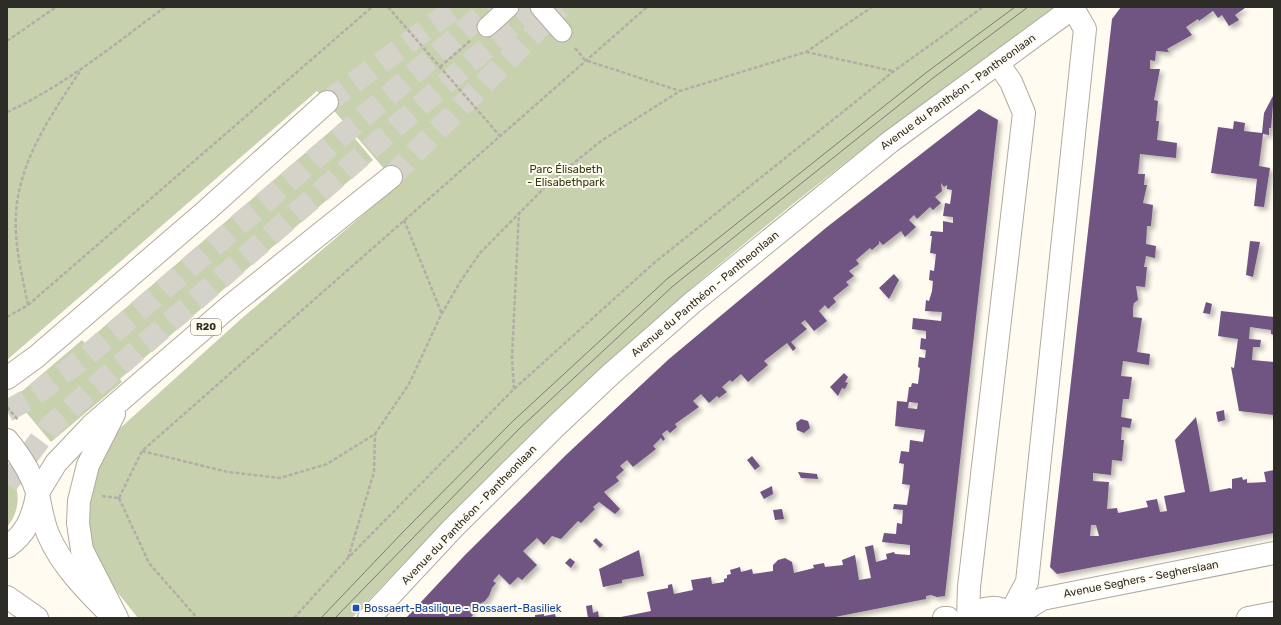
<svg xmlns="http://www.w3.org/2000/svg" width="1281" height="625" viewBox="0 0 1281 625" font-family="Rubik,sans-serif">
	<defs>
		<filter id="shadow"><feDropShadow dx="3.5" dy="3.5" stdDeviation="2" flood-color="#0004"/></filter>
	</defs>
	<rect width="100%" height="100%" fill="#fffbf1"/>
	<g fill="#c8d1ae">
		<path d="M7 7H1055C909 112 765 220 632 341 534 429 442 522 352 618H138L106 578 88 542 90 482 118 430 241 319 398 185 317 91 7 360Z"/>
		<polygon points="341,122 373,160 120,379 122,382 51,442 14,398 82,340 85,343"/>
		<path d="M7 466C19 485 23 508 7 527Z"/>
	</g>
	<g fill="#705582" fill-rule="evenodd" filter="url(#shadow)">
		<path d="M1121 7 1245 8 1235 15 1239 20 1229 26 1222 15 1218 18 1213 11 1199 21 1198 19 1186 27 1192 35 1167 49 1169 52 1156 51 1155 61 1150 60V69H1160L1154 100 1158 101 1156 121H1159L1157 140 1177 143 1176 158 1140 154 1139 165 1138 174H1145L1144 185H1147L1143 203 1153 205 1151 226H1147L1146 244 1156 246 1155 258 1146 256 1144 267H1147L1145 287 1136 286 1138 300 1134 303 1133 308V317L1142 318 1137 352 1150 354 1149 365 1123 361 1121 376 1132 377 1129 399H1123L1121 417 1132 419 1130 428 1122 427 1121 440H1124L1122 461 1112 460 1111 475 1093 473V481L1109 482 1107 509 1117 508 1118 513 1148 507 1146 501 1157 499 1160 512 1167 511 1164 496 1185 492 1175 440 1196 417 1210 492 1230 488 1232 489V479L1242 477 1243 480 1247 479V483L1266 482 1264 472 1274 470V533L1057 574 1050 567 1112 19ZM1091 525H1096L1099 536H1090Z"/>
		<polygon points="1274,94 1271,128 1269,128 1269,135 1263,134 1259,166 1270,168 1264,207 1254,206 1257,179 1211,173 1218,127 1233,129 1234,121 1245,123 1244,131 1262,133 1264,113"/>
		<path d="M979 109 998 120 945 596 937 597 931 595 926 596V599L830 618 621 617 651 611 647 592 668 588V585L672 584 674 594 693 590 691 580 711 577 712 584 724 582V579L727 578V575L731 574 730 570 740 567 741 572 752 569 753 574 773 571V565L778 560 785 558 792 562 794 573 814 568 813 565 824 563 825 567 843 565 842 560 855 555 859 580 871 578 865 547 873 545 876 562 887 559 886 554 894 552 895 554 910 555V545L882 542 884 533 896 534 897 523 902 524 903 510 893 509 894 504 907 505 910 485 902 484 904 464 899 463 901 451 909 452 910 440 923 442 925 430 895 426 897 401 907 402 909 387H911L912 383 918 384 920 368 918 367 919 357 925 358 926 350 920 349 921 338 926 339V331L912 329 913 318 941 321 942 312 925 311 926 300 929 301 932 291 933 281 929 280 930 270 934 271 936 254 930 253 932 236H930L931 231 943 232V221L953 223V217L943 216 945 203 950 204 952 190 947 189V185L944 187 941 183 942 191 935 197 941 203 933 210 930 207 917 219 914 215 909 220 916 227 905 237 901 231 883 245 879 241V244L872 250 870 248 856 260 859 264 849 271 854 276 846 282 849 285 833 298 836 302 828 309 825 305 819 311 827 321 814 331 805 320 801 323 807 329 791 342 796 348 793 351 787 343 764 361 768 365 748 382 741 374 732 382 730 380 722 387 727 392 719 398 717 396 709 403 701 394 693 401 699 407 675 424 677 427 670 433 667 430 662 434 665 439 663 441 661 438 653 446 656 449 633 467 627 460 620 466 624 470 616 477 619 481 604 492 620 509 615 514 599 502 593 507 595 509 581 523 578 521 561 539 552 536 544 545 537 538 523 551 537 565 522 580 518 577 510 585 499 574 493 581 496 583 492 588 489 596 485 601 474 607 469 611 473 615 470 618H406L465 555 567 454 669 359 827 227ZM909 402 918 403 917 409 908 408Z"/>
		<polygon points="1250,241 1260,242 1253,277 1246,275"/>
		<polygon points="894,274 899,280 889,299 879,288"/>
		<polygon points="1206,302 1212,304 1210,314 1203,313"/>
		<polygon points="1221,311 1274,317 1274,335 1271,334 1271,330 1250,327 1249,339 1261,340 1260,347 1253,347 1252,360 1274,362 1274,415 1239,411 1231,367 1234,368 1238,339 1218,336"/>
		<polygon points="844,373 848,377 845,382 848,383 845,389 842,388 838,396 830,387"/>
		<polygon points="1224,410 1225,420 1218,422 1216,412"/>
		<polygon points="801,419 808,421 810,428 804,433 797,430 796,423"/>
		<polygon points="752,456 760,466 755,470 747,460"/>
		<polygon points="798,472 817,474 818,479 801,478"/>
		<polygon points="772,486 773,494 764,499 760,492"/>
		<polygon points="782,509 784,519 775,520 773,510"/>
		<polygon points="596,538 603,545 600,548 593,541"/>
		<polygon points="639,550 644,576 622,580 622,583 603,587 599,569"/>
		<polygon points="570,558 575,562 571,568 565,563"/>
		<polygon points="592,605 593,613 598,611 599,618 588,618 586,606"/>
		<polygon points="544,614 544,616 555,614 556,618 535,618 535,615"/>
	</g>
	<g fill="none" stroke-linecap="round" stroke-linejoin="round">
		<g stroke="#d5d2c9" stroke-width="22" stroke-dasharray="22 11" stroke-linecap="butt">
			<polyline points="327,102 457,7"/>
			<polyline points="391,177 560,7"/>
			<polyline points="7,411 29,399 84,358 491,7"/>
			<polyline points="7,484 51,425 534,7"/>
		</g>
		<g stroke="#b0ab9f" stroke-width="21">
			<g id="pedestrian">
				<polyline points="540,7 562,32"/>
				<polyline points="487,27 509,7"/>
			</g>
		</g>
		<g stroke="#b0ab9f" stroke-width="24">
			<g id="minor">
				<polyline points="1010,614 1027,582 1085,29 1073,8"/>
				<polyline points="1014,617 1042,599 1274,553"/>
				<polyline points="944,618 948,618"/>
				<polyline points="968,618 969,587 1024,113 1011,82 998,63"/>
				<path d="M968 618C982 605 1001 604 1014 618"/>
				<polyline points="1248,618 1274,613"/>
			</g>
		</g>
		<g stroke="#b0ab9f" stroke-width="24">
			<g id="primary">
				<path d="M7 440C21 457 32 474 38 495 41 508 43 522 48 534 61 566 90 594 114 618"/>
				<path d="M7 547C26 534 33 517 37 495"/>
				<polyline points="7,597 37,618"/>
				<polyline points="369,618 453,528 556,426 611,374 692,303 890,142 1074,7"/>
			</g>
		</g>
		<g stroke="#b0ab9f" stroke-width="24">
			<g id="trunk">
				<polyline points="7,378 36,357 207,210 327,102"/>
				<polyline points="114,414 88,465 79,501 78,523 82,550 117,618"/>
				<polyline points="37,494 56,463 93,424 230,306 391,177"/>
			</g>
		</g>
		<g stroke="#b2aea6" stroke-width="2.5" stroke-dasharray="4 2" stroke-linecap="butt">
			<polyline points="388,7 500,136"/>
			<polyline points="7,41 56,7"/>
			<polyline points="575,48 585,60 680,91"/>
			<polyline points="806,52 893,71"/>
			<polyline points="440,67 471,40"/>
			<path d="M7 112C64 86 115 44 165 7"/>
			<polyline points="404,220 442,314"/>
			<path d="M28 305C22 275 14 244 16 214 19 159 53 113 82 68"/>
			<polyline points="7,317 28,305 372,7"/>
			<polyline points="514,389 512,357 519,212"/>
			<polyline points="7,407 18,420"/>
			<polyline points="142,451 228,472 280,478 327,464 375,434 409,384 440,317 460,282 480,253 548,184 601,141 680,91 806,52 872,7"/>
			<polyline points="102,496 119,498"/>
			<polyline points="119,498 142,451 647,7"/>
			<polyline points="119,498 149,563 197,618"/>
			<polyline points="348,558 374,472 375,434"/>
			<polyline points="294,618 348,558 514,389 654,263 894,71 983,7"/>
		</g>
		<use href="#pedestrian" stroke="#fff" stroke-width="19"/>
		<use href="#minor" stroke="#fff" stroke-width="22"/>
		<use href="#primary" stroke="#fff" stroke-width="22"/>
		<use href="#trunk" stroke="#fff" stroke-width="22"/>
		<g stroke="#7e7b75" stroke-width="1">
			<polyline points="321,618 402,533 513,421 667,279 927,72 1015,7"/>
			<polyline points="335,618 519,429 673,286 933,78 1028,7"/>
		</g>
	</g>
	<rect fill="#1a4fb4" stroke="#fffbf1" stroke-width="1.5" x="352" y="604" width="8" height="8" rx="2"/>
	<g text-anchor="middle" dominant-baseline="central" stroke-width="4" stroke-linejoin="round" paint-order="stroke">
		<rect fill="#fffbf1" stroke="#6d6a64" stroke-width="1" x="191" y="319" width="30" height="16" rx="3"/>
		<g font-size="10" font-weight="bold" fill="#2e2c27">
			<text x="206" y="327">R20</text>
		</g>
		<g font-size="11" fill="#2e2c27" stroke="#fffbf1">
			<text transform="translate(958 92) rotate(-36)">Avenue du Panthéon - Pantheonlaan</text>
			<text transform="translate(705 294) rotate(-40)">Avenue du Panthéon - Pantheonlaan</text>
			<text transform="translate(469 515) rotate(-46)">Avenue du Panthéon - Pantheonlaan</text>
			<text transform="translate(1141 579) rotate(-11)">Avenue Seghers - Segherslaan</text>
		</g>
		<g font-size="11" fill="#343c11" stroke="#fffbf1">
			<text x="566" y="169">Parc Élisabeth<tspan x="566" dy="13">- Elisabethpark</tspan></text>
		</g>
		<g font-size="11" fill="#164399" stroke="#fffbf1" text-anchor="start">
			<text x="364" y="608">Bossaert-Basilique - Bossaert-Basiliek</text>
		</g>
	</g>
	<rect width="1281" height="625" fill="none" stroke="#2e2c27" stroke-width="16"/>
</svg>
